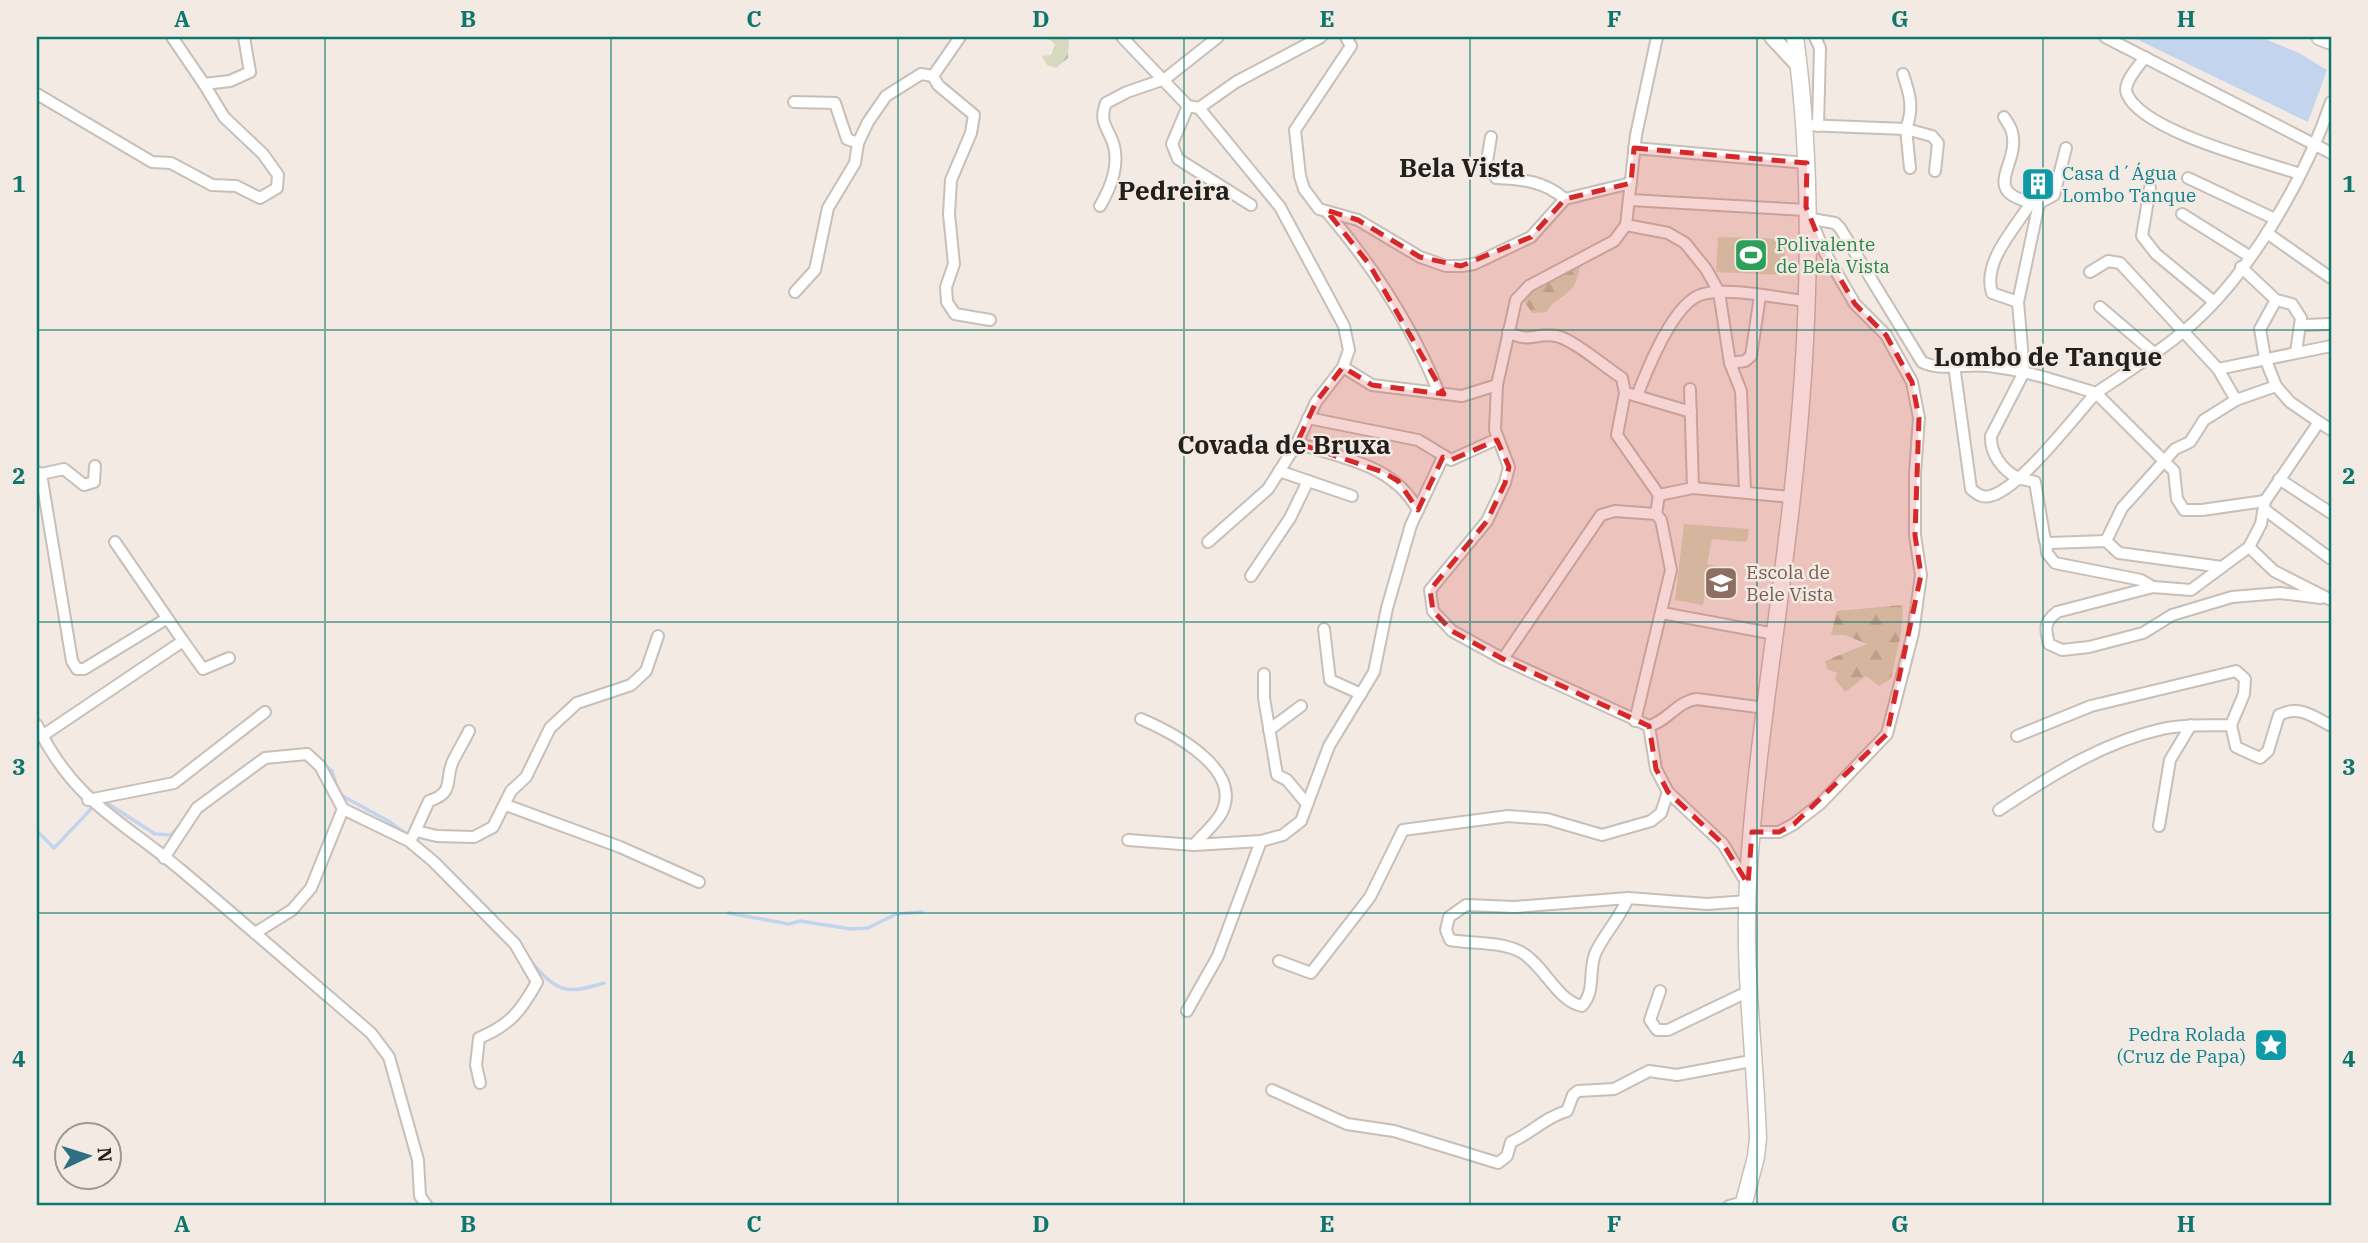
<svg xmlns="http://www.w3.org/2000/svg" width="2368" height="1243" viewBox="0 0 2368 1243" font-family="'IBM Plex Serif',serif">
	<defs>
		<pattern id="forest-firs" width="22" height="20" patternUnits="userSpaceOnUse" patternTransform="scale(1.75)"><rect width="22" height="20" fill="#d6d9bd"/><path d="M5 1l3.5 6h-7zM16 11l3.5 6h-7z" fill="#b7baa2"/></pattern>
	</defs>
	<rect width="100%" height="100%" fill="#f3eae3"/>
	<g fill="url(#forest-firs)">
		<polygon points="1046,37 1065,37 1069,40 1068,58 1056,68 1047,65 1042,56 1051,55 1055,44"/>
		<path d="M1567 257 1580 266C1574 300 1563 289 1546 312L1532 313 1524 301V293Z"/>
		<polygon points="1903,605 1901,634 1891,679 1879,686 1866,676 1845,692 1835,679 1837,673 1827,669 1825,661 1867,644 1845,635 1831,635 1837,611"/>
	</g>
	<g fill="#d6d9bd">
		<polygon points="1718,237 1786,239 1783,275 1716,272"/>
		<polygon points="1684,524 1749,529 1747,542 1712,539 1707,564 1738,570 1736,588 1706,584 1703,605 1675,600"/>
	</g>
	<polygon fill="#c3d4ef" points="2132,37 2260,37 2299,53 2327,70 2308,122"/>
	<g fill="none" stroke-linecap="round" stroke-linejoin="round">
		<g stroke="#c3d4ef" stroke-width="3.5">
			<polyline points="323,764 332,771 339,794 390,822 406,834"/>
			<polyline points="102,804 107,803 155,834 171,835 181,824"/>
			<polyline points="37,831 54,848 94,806"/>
			<polyline points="452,873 496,917"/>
			<polyline points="728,913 789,924 800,921 851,929 868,928 896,914 922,912"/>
			<path d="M531 962C558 992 565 995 604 983"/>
		</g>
		<g stroke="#c7bfb8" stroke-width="14">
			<g id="minor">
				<polyline points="172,37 204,84"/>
				<polyline points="960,37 933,76 938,85 974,115 971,133 951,180 949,214 954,264 946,287 947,302 955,314 990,320"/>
				<polyline points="1122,37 1188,106 1199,108 1236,82 1321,37"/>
				<polyline points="1346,37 1351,46 1295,130 1300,176 1304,189 1319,209 1358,220 1420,257 1446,266 1461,266 1474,264 1531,237 1565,199 1631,183"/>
				<path d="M1657 37 1636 135 1626 225 1614 241 1529 286 1516 300 1497 385 1495 430 1509 467 1505 483 1487 521 1430 590 1433 611 1452 631 1503 659 1649 726C1668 721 1676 702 1697 699L1765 708"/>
				<polyline points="1815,37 1820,48 1818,126"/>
				<polyline points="2105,37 2331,153"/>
				<path d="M2145 57C2139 66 2122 83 2127 94 2143 132 2262 161 2300 174"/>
				<polyline points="37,94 152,162 171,163 212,185 236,186 260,198 277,188 278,175 263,154 224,117 204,84 230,81 250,72 244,37"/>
				<polyline points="794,102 835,103 847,139 858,143"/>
				<polyline points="1188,106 1172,144 1178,159 1251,205"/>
				<polyline points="1199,108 1280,207 1344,326 1349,350 1343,367 1316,402 1297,443 1268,489 1208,542"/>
				<path d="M2004 117C2007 122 2011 127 2012 132 2021 165 1977 192 2035 203"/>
				<path d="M1804 125 1906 129C1914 108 1910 95 1903 74"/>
				<path d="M1491 137 1487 161 1496 178C1522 179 1544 181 1565 199"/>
				<polyline points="1634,148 1807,163"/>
				<path d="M2066 148 2054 195 2039 203 2018 302 2024 372 1991 436C1990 453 2002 470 2018 478 2023 480 2030 480 2035 482L2045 541 2050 543 2106 541 2119 553 2222 567 2249 547 2274 571 2331 600"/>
				<polyline points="1910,168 1906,129 1932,136 1938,143 1935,171"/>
				<polyline points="2188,178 2275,219"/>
				<polyline points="2150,188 2142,236 2156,254 2213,301"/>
				<polyline points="1630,200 1806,210"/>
				<path d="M1100 206C1110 189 1119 166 1114 146 1109 128 1098 123 1106 103L1127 92 1165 79 1218 37"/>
				<path d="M1327 212C1373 266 1413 328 1439 393"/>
				<polyline points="2182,214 2249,256"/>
				<path d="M1806 218 1835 223 1840 228 1922 362C1942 372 1966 363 1988 366 2025 370 2060 382 2096 393 2125 373 2157 354 2184 331 2248 278 2305 179 2331 102"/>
				<polyline points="1626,225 1668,233 1685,243 1706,269 1719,292 1730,363 1741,391 1745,492"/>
				<polyline points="2267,233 2331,278"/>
				<polyline points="2241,267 2276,300 2260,329 2265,358 2276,386"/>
				<polyline points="2090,272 2108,261 2120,263 2218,369 2236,400 2276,386 2290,402 2319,422 2265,501 2261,524 2249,547"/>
				<polyline points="795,292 815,270 828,208 855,163 858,143 868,122 886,96 921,74 933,76"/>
				<polyline points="2276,300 2292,304 2301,318 2296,352"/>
				<path d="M2018 302 1992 293C1982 261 2016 228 2031 202"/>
				<polyline points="2100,307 2154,353"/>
				<polyline points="2303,325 2331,324"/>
				<path d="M1508 332C1532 344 1535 332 1556 336 1573 339 1605 367 1622 378L1625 393 1617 435 1659 495 1656 514"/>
				<polyline points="1730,363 1745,361 1751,356 1760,296"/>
				<path d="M1954 365 1971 489C1977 494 1982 498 1990 496 2020 489 2074 417 2096 393L2174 471 2177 499 2184 510H2202L2265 501"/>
				<polyline points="1343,367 1372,385 1462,396 1497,385"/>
				<polyline points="2218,369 2331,346"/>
				<polyline points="1690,389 1693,488"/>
				<polyline points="1630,394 1691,412"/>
				<path d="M1637 396C1647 370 1674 301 1703 294 1731 287 1776 298 1806 301"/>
				<polyline points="1308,418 1418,440 1451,460 1497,439"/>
				<polyline points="2319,422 2331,430"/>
				<path d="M1297 443C1344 459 1393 464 1418 510"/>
				<polyline points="1279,471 1352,496"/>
				<polyline points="37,472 41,474 64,469 84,485 94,482 95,466"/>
				<polyline points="41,474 72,661 77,669 84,669 166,619"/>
				<polyline points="2279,479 2331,513"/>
				<polyline points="1659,495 1693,488 1792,497"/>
				<polyline points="2264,509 2331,559"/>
				<polyline points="2046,541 2047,553 2055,563 2141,580 2153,587"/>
				<polyline points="2106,541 2122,508 2175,449 2190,442 2204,420 2236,400"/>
				<polyline points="115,542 183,641"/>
				<path d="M2222 567 2191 590 2153 587 2057 612C2044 622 2045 629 2049 644L2062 650 2089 647 2143 633 2172 615 2232 597 2280 593 2321 598"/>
				<polyline points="1251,576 1290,518 1308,481"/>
				<polyline points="1662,613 1775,634"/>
				<polyline points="1324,629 1330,680 1361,694"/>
				<polyline points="1503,659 1601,515 1615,511 1656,514 1661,520 1671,570 1635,721"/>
				<polyline points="1264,674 1264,698 1277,775 1287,780 1307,804"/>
				<path d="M1141 719C1171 732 1243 768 1222 812 1216 824 1202 835 1194 845"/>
				<path d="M37 725C73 801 121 820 181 870 245 924 308 979 371 1033L389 1057 418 1160 420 1196 427 1206"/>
				<path d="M2231 725 2236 747 2260 758 2268 751 2279 715C2299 705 2313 716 2331 726"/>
				<polyline points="1649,726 1656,769 1668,792 1723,844 1746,882"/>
				<polyline points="1269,730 1301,706"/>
				<polyline points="42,736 183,641 203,669 229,658"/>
				<polyline points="88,800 174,783 265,712"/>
				<polyline points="506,805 620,847 699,882"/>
				<path d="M1999 810C2050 776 2101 743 2162 729 2185 724 2208 726 2231 725L2244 694 2245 679 2236 671 2091 706 2017 736"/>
				<polyline points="2159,826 2170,760 2191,725"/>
				<polyline points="416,831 437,836 474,837 493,827 511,791 526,777 550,728 577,703 631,685 646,671 658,636"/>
				<polyline points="1752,832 1779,832 1794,824 1821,803 1887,734 1913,633 1921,575 1915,535 1915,473 1919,418 1912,382 1886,335 1855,304 1824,251 1811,220"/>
				<path d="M413 836 429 801C456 792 444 780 453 761 458 751 464 741 469 731"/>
				<polyline points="1128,840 1194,845 1261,841 1283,835 1301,821 1329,746 1374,672 1387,608 1411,525 1443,457"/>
				<polyline points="164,858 197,808 265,758 307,754 320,766 343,809"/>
				<path d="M1628 898C1619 920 1603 935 1595 954 1588 973 1596 990 1582 1006 1557 1001 1544 965 1521 952 1500 941 1472 944 1450 940L1446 930 1449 917 1466 905 1515 907 1628 898 1707 904 1748 901"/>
				<path d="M255 933 292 910 311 888 343 809 409 841 434 862 515 944 537 982C521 1011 510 1025 479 1038L476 1065 480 1083"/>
				<polyline points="1279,961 1311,973 1370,897 1403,830 1508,816 1547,819 1602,835 1651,821 1661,813 1668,792"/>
				<polyline points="1660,991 1650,1020 1657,1030 1668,1030 1747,992"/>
				<polyline points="1187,1011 1218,956 1261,841"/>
				<path d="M1272 1090 1347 1124 1394 1131 1498 1163 1507 1156 1511 1142C1532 1133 1545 1117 1567 1111L1573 1095 1578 1091 1614 1089 1649 1071 1677 1075 1751 1061"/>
				<polyline points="1729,1206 1744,1202"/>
			</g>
		</g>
		<g stroke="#c7bfb8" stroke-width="18">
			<polyline id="tertiary" points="1772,37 1799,66"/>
		</g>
		<g stroke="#c7bfb8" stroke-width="19">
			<g id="secondary">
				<polyline points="2320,37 2331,41"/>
				<path d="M1743 1206 1756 1157 1758 1138C1755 1053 1743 969 1748 883 1755 754 1778 625 1792 497 1809 346 1816 187 1795 37"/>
			</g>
		</g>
		<use href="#minor" stroke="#fff" stroke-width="10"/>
		<use href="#tertiary" stroke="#fff" stroke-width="14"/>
		<use href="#secondary" stroke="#fff" stroke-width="16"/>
	</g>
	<path fill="#d62828" fill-opacity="0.2" stroke="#d62828" stroke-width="5" stroke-dasharray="14 9" stroke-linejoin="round" d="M1634 148 1807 163 1806 207 1824 251 1855 304 1886 335 1912 382 1919 418 1915 535 1921 575 1887 734 1794 824 1779 832H1752L1748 884 1723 844 1668 792 1656 769 1649 726 1503 659 1452 631 1433 611 1430 590 1487 521 1505 483 1509 467 1497 440 1451 460 1443 457 1418 510 1398 481 1383 472 1297 443 1316 402 1343 367 1372 385 1444 394 1369 264 1326 210 1358 220 1420 257 1461 266 1531 237 1565 199 1631 183Z"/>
	<path fill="none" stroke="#0f766e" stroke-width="2" stroke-opacity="0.55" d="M325 37V1206M611 37V1206M898 37V1206M1184 37V1206M1470 37V1206M1757 37V1206M2043 37V1206M37 330H2331M37 622H2331M37 913H2331"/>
	<defs>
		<g id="building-square" transform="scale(1.75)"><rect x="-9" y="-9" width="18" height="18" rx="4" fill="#0f9aa8" stroke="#f3eae3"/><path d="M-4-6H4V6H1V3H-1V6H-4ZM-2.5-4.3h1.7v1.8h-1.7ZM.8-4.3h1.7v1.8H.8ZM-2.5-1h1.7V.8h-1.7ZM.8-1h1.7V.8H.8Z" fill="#fff"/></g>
		<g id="stadium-square" transform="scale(1.75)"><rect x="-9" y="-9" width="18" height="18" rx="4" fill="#2e9e5b" stroke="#f3eae3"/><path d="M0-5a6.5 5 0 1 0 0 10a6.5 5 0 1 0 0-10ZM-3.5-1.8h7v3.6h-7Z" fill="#fff"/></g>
		<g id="school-square" transform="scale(1.75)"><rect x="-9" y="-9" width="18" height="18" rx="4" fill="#8d6e63" stroke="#f3eae3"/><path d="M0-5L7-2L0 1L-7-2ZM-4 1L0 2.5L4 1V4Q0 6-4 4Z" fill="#fff"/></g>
		<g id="sight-square" transform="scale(1.75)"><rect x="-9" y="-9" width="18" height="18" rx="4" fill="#0f9aa8" stroke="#f3eae3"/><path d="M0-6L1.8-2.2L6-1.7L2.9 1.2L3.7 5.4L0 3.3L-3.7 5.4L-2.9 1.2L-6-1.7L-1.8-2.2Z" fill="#fff"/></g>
	</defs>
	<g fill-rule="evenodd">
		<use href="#building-square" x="2038" y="184"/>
		<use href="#stadium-square" x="1751" y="255"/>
		<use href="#school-square" x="1721" y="583"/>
		<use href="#sight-square" x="2271" y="1045"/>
	</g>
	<g text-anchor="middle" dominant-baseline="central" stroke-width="5" stroke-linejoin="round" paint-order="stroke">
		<g font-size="19" fill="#0d838f" stroke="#f3eae3" text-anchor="start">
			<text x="2062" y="173">Casa d´Água<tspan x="2062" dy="22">Lombo Tanque</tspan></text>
			<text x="2246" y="1034" text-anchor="end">Pedra Rolada<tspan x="2246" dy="22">(Cruz de Papa)</tspan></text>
		</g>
		<g font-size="19" fill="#27864d" stroke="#f3eae3" text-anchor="start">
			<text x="1776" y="244">Polivalente<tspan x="1776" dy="22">de Bela Vista</tspan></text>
		</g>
		<g font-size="19" fill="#785e54" stroke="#f3eae3" text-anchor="start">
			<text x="1746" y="572">Escola de<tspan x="1746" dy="22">Bele Vista</tspan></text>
		</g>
		<g font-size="26" font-weight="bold" fill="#221f1d" stroke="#f3eae3">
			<text x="1462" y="167">Bela Vista</text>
			<text x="1174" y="190">Pedreira</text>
			<text x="2048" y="356">Lombo de Tanque</text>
			<text x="1284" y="444">Covada de Bruxa</text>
		</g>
	</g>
	<rect width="2368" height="1243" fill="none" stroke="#f3eae3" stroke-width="77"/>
	<g transform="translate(88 1156) rotate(86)"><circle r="33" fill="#f3eae3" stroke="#9f9994" stroke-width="2"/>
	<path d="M0-5L12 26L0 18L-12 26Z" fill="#306e84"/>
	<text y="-10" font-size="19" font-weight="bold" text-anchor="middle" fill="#221f1d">N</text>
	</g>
	<rect x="38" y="38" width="2292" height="1166" fill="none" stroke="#0f766e" stroke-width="2.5"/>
	<g font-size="23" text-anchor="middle" font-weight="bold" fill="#0f766e">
		<text x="182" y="27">A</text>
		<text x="468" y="27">B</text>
		<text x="754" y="27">C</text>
		<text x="1041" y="27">D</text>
		<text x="1327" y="27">E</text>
		<text x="1614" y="27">F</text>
		<text x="1900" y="27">G</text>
		<text x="2186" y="27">H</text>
		<text x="19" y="192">1</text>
		<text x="2349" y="192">1</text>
		<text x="19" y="484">2</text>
		<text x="2349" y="484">2</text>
		<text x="19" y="775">3</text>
		<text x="2349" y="775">3</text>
		<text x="19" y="1067">4</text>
		<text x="2349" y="1067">4</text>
		<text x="182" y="1232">A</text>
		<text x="468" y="1232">B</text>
		<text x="754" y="1232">C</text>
		<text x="1041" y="1232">D</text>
		<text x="1327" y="1232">E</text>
		<text x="1614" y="1232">F</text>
		<text x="1900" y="1232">G</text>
		<text x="2186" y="1232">H</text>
	</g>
</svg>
